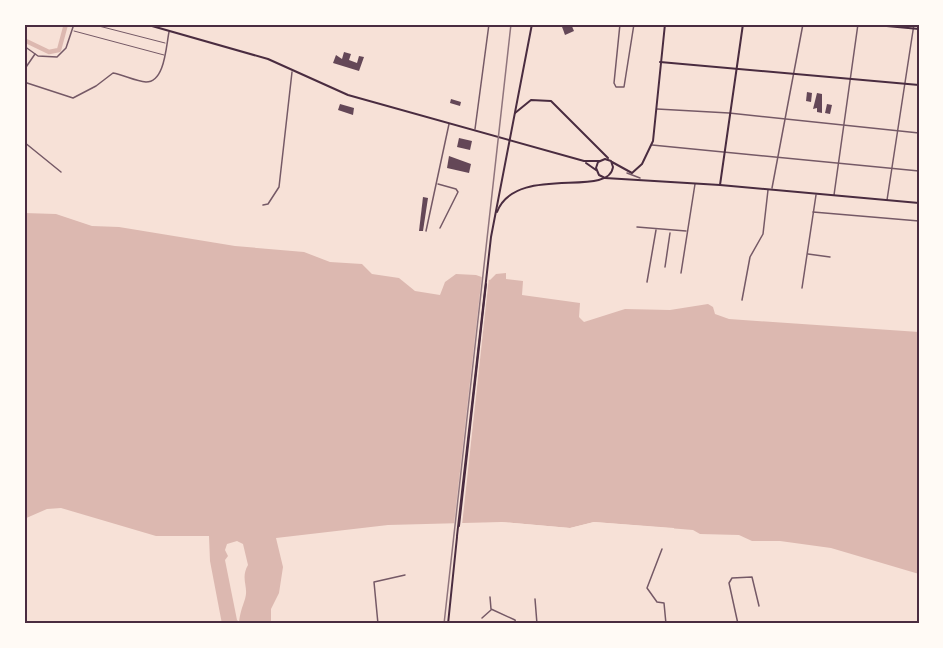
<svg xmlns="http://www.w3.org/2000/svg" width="943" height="648" viewBox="0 0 943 648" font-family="Overpass,sans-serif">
	<rect width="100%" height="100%" fill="#f7e1d7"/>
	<path fill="#dcb8b0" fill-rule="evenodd" d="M24 213 56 214 92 226 119 227 235 246 304 252 330 262 362 264 372 274 399 278 415 291 440 295 445 282 456 274 476 275 490 280 496 274 506 273V279L523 281 522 295 580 303 579 317 584 322 625 309 670 310 708 304 713 307 715 314 729 319 919 332V574L831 548 780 541H752L739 535 700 534 693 530 594 522 570 528 501 522 388 525 276 538 283 567 279 593 271 609V624H222L210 561 209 536H156L61 508 47 509 24 519ZM237 541 243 544 248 565C240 579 249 586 245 599 242 608 240 613 239 622L237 620 225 560 228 556 225 550 227 544Z"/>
	<g fill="#f7e1d7">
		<polygon points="482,275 489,277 462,525 454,525"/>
		<polygon points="501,522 570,528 594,522 674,528 674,531 589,525 570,531 501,525"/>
	</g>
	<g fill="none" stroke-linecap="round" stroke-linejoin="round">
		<polyline stroke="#dcb8b0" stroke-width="4.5" points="24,40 49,52 59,50 66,24"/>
	</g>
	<g fill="#644757">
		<polygon points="561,24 571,24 574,31 565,35"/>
		<polygon points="344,52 351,54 349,60 357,63 359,56 364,57 359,71 333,63 336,55 342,59"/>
		<polygon points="807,92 812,93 811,102 806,101"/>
		<polygon points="817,93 822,94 822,113 817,112 817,108 813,109"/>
		<polygon points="451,99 461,102 460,106 450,103"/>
		<polygon points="340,104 354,108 353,115 338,110"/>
		<polygon points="827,104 832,105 830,114 825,113"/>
		<polygon points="459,138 472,141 470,150 457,147"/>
		<polygon points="449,156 471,164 469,173 447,168"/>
		<polygon points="423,197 428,198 423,231 419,231"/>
	</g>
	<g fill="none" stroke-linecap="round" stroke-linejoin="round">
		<g stroke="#755966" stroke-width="1">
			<polyline points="91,24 165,43"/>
			<polyline points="74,31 164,55"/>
		</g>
		<g stroke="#755966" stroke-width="1.5">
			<polyline points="25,24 26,31"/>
			<polyline points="620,24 614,83 616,87 624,87 634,24"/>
			<polyline points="24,46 38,56 57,57 66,48 74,24"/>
			<polyline points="24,70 35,54"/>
			<path d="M24 82 73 98 96 86 113 73C124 75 135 81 146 82 165 82 166 46 169 32"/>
			<polyline points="657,109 729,113 919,133"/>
			<polyline points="24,142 61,172"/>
			<polyline points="652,145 919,171"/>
			<polyline points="627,173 640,178"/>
			<polyline points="438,184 456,189 458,192 440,228"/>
			<polyline points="772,188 803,24"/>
			<polyline points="834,195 858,24"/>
			<polyline points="887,200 914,24"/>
			<polyline points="263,205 268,204 279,187 292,72"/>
			<polyline points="813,212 919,221"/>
			<polyline points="637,227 686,231"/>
			<polyline points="426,231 449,124"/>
			<polyline points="808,254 830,257"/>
			<polyline points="665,267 670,233"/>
			<polyline points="681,273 695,184"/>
			<polyline points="647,282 656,230"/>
			<polyline points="802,288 816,195"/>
			<polyline points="742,300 750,257 763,234 768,190"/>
			<polyline points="662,549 647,588 657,602 664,603 666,624"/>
			<polyline points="490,597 491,609 515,620 516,624"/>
			<polyline points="535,599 537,624"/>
			<polyline points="482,618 491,610"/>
			<polyline points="378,624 374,582 405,575"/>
			<polyline points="738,624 729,583 732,578 752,577 759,606"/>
		</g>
		<polyline stroke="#755966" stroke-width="1.5" points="475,129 489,24"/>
		<g stroke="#4a2c40" stroke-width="2">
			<polyline points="865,24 919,29"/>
			<polyline points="660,62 919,85"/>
			<polyline points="720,185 919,203"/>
		</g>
		<g stroke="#4a2c40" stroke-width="2">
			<polyline points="145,24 268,59 348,95 584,161 600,161"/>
			<polyline points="515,113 531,100 551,101 608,158"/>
			<polyline points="612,162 632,173 642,164 653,141 665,24"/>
			<polyline points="586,163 596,170"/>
			<path d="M497 212C516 163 609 199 613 167L611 161 605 159 598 162 596 168 599 175 605 178 720 185 743 24"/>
			<polyline points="459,526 486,284"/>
			<polyline points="457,536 491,237 532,24"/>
			<polyline points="448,624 457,537"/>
		</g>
		<polyline stroke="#8f747c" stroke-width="1.5" points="444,624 511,24"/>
	</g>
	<rect width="943" height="648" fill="none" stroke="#fffaf5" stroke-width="51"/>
	<rect x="26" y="26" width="892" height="596" fill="none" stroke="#4a2c40" stroke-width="2"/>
</svg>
